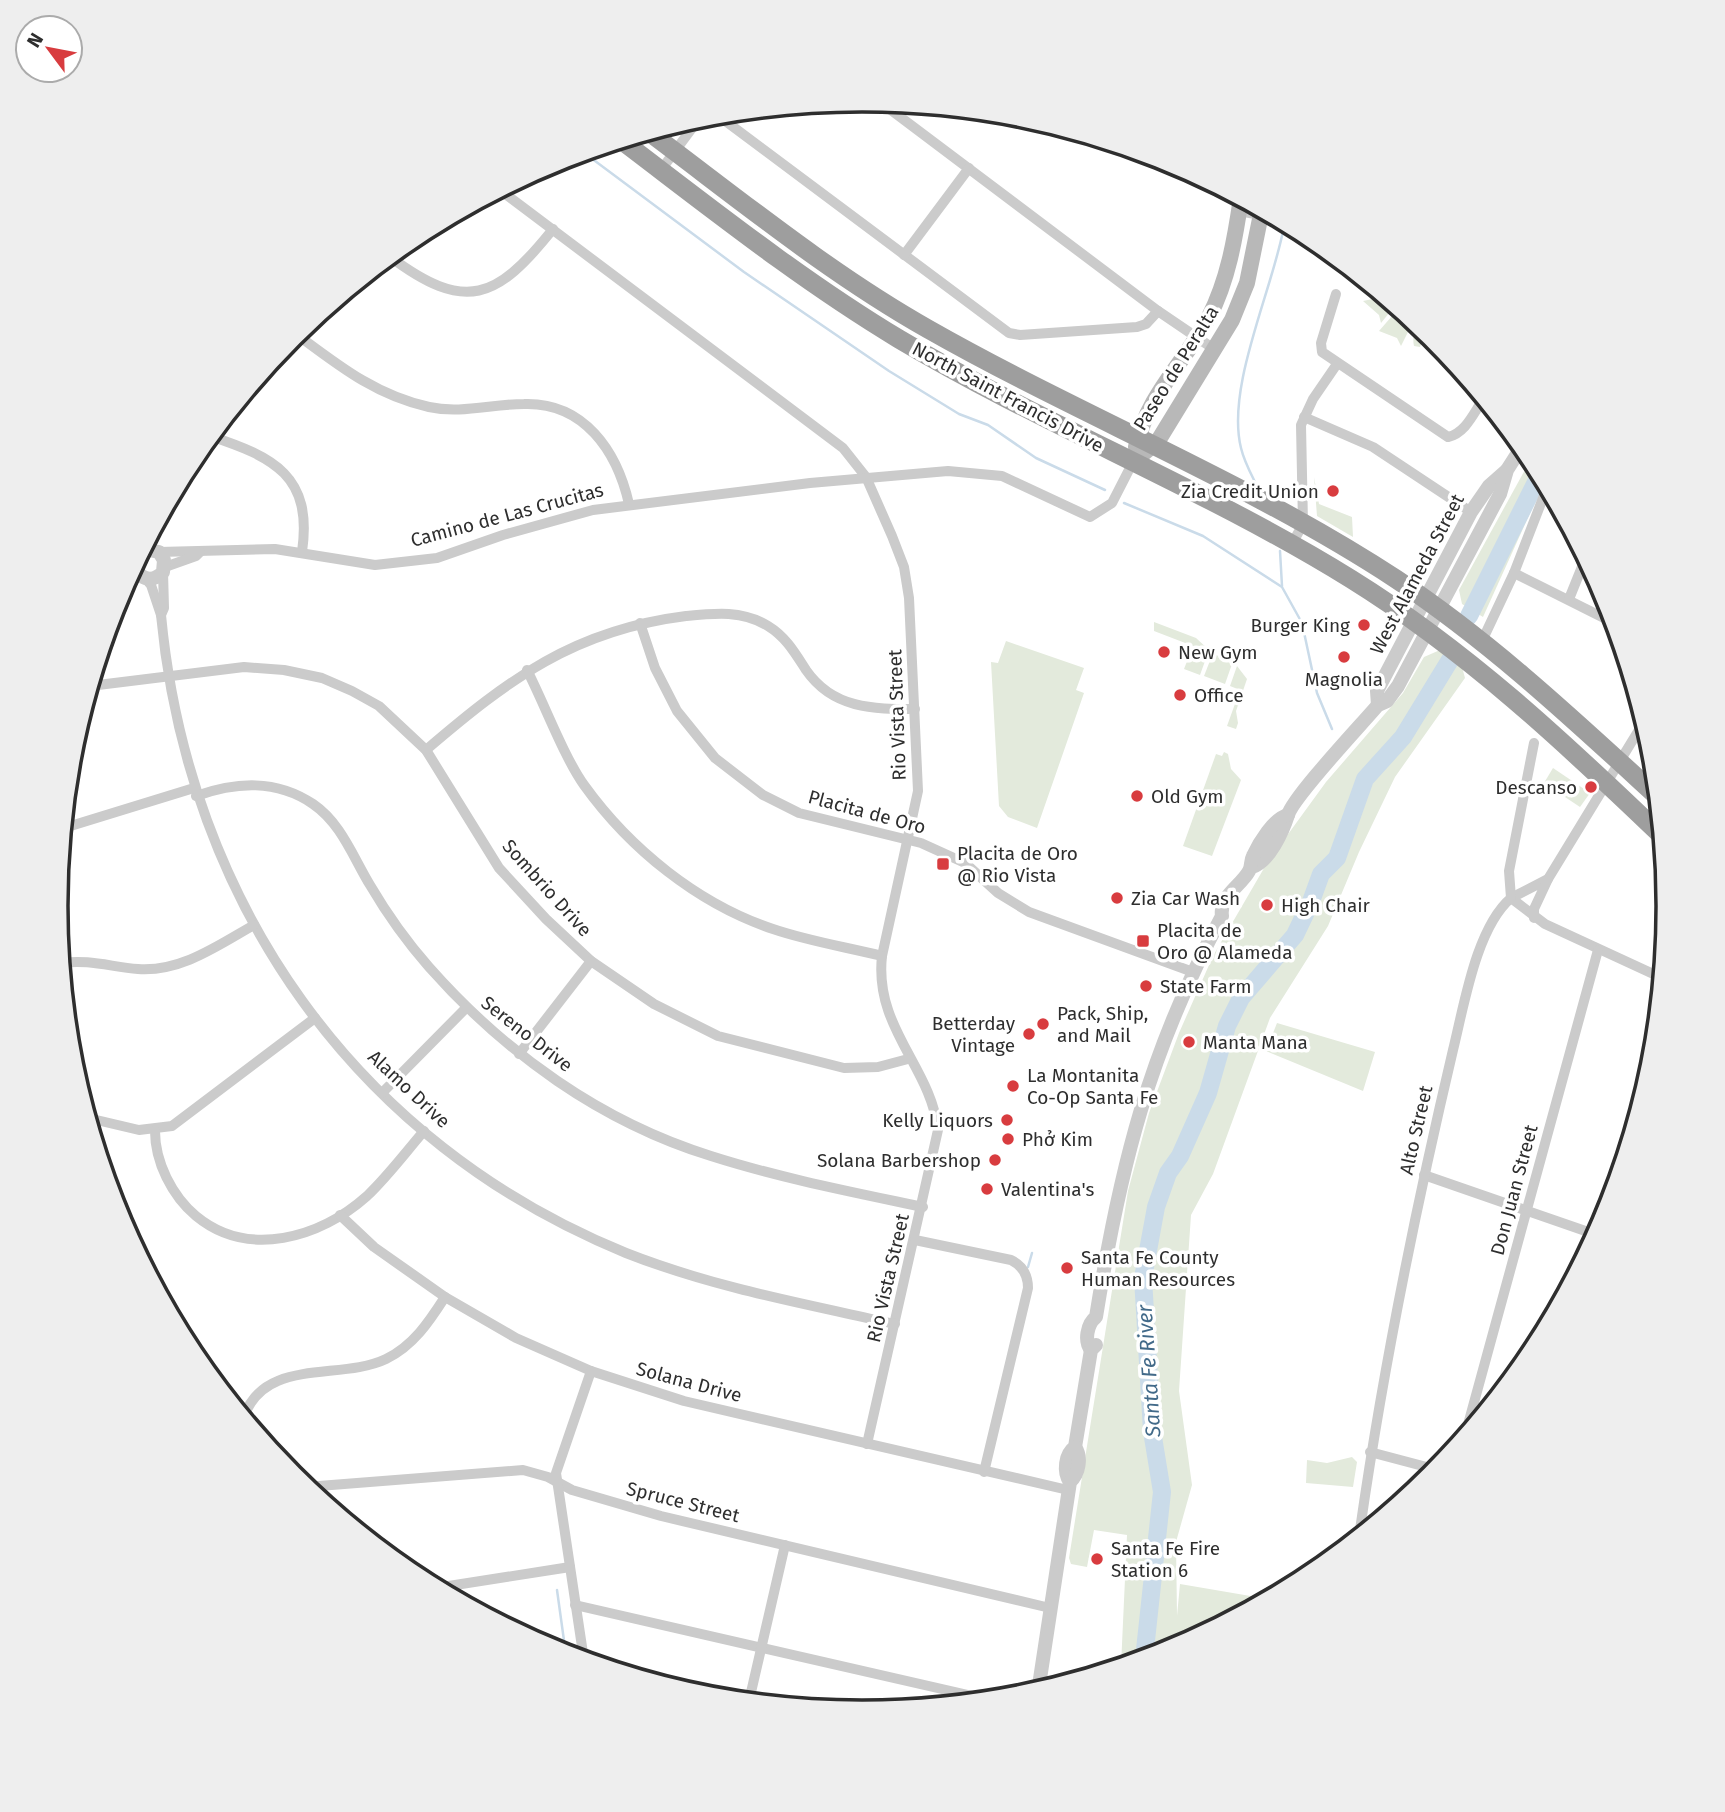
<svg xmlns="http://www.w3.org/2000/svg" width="1725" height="1812" viewBox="0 0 1725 1812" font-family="'Fira Sans',sans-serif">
	<rect width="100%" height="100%" fill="#fff"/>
	<g fill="#e3eadc">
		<polygon points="1382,297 1394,307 1381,323 1379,315 1363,301"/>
		<polygon points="1399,308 1414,320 1401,346 1397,338 1379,331"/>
		<path d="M1417 322 1426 331 1420 347 1414 346C1412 339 1415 327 1417 322Z"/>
		<polygon points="1532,457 1545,480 1483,617 1462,604 1459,590"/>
		<polygon points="1314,477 1319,504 1352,517 1353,537 1317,516"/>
		<polygon points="1154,622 1196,638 1209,650 1200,675 1184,669 1193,646 1154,631"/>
		<polygon points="1006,641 1084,668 1076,690 1084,693 1037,828 1008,817 999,806 991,662 998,663"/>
		<polygon points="1440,650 1462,667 1465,678 1395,777 1359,852 1328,926 1270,1018 1213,1174 1191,1215 1179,1391 1192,1485 1176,1542 1177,1616 1180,1584 1268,1599 1171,1651 1121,1666 1127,1535 1094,1530 1087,1567 1071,1564 1069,1558 1128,1191 1149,1113 1179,1033 1213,956 1267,863 1326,782 1403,693 1424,657"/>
		<polygon points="1213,653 1232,664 1225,684 1204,676"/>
		<polygon points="1237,666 1247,679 1236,711 1238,723 1236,729 1227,726 1240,690 1230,686"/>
		<polygon points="1224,752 1228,754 1231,769 1241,780 1212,856 1183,846 1216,754 1222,756"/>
		<polygon points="1553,768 1590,793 1580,807 1544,783"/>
		<polygon points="1277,1023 1375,1052 1363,1091 1266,1051"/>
		<polygon points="1352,1457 1357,1462 1353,1487 1306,1483 1307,1460 1327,1463"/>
	</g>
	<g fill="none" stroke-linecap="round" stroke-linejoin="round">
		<g stroke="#cadbe9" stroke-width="2.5">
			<polyline points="583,152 744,272 889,371 959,414 988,425 1036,458 1105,490"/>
			<path d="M1256 484C1250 472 1244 461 1241 448 1226 388 1271 293 1283 231"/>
			<polyline points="1124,503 1203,536 1282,587 1302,623 1317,693 1332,729"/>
			<polyline points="1280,551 1282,586"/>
			<polyline points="1028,1267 1032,1253"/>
			<polyline points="557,1590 566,1655"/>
		</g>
		<g stroke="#cadbe9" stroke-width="18">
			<polyline points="1469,616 1541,472"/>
			<polyline points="1309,907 1321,874 1337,858 1365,779 1403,737 1450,660"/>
			<polyline points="1144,1659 1162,1492 1152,1431 1143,1278 1156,1207 1168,1173 1180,1156 1208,1093 1227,1026 1241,998 1295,935 1306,912"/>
		</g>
		<g stroke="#cbcbcb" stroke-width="10">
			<polyline points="879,101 1158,311 1214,349"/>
			<polyline points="716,114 1009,333 1020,335 1137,327 1146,324 1158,311"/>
			<polyline points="661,170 701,116"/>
			<path d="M500 190 843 448 866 477 892 536 904 567 909 598 918 791 882 956C874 1028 931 1067 938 1130L867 1444"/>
			<polyline points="904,255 969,168"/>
			<path d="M389 256C466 314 497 299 553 229"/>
			<path d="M1336 294 1321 343 1322 352 1448 437C1466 433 1474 412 1484 398"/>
			<path d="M295 333C338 365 375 395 429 407 461 414 492 404 524 404 584 402 617 451 629 504"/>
			<polyline points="1304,417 1373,447 1471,512"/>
			<path d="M210 436C274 457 313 476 302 552"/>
			<polyline points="1292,544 1303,524 1301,425 1313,399 1337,364"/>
			<polyline points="159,552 275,549 375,565 437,558 503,535 593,510 810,483 948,471 1002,476 1090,517 1112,503 1133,462"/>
			<polyline points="165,567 196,556 200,552"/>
			<path d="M163 572 164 608 161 615C188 902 355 1143 626 1253 712 1287 805 1304 895 1324"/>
			<polyline points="1514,573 1616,624"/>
			<polyline points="146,579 151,585 161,615"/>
			<polyline points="1569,599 1586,557"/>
			<polyline points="640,623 655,668 677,711 715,758 763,795 799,813 921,843 965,863 998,893 1029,912 1193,972"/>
			<polyline points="1482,641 1514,573 1548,485"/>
			<path d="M527 670C544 703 564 757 584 785 630 849 698 904 773 929 808 941 846 947 882 956"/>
			<polyline points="90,686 244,667 284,670 322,678 352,691 379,706 426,750 499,868 546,919 591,961 654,1004 718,1036 844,1068 878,1067 908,1059"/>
			<polyline points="1645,720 1548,879 1511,898 1545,924 1662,978"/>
			<path d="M426 750C509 679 574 630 686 616 715 613 743 610 768 626 786 637 795 653 806 670 833 709 873 709 915 709"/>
			<path d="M196 796C236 782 276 779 313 804 341 823 353 857 370 885 387 914 407 942 429 967 505 1053 601 1122 711 1156 780 1178 852 1192 923 1207"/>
			<polyline points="64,828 194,788"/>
			<polyline points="1534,918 1534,909 1548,879"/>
			<path d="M62 963C88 959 112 967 138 969 181 972 217 946 254 925"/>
			<polyline points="519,1054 591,961"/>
			<polyline points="382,1093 466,1008"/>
			<polyline points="88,1118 139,1130 172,1126 315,1018"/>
			<path d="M155 1131C155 1162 172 1196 196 1216 248 1259 320 1238 367 1196 388 1176 405 1153 424 1131"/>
			<polyline points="1424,1175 1597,1235"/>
			<polyline points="340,1215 374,1247 445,1297 516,1338 591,1371 684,1401 1068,1490"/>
			<path d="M915 1240 1011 1260C1023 1266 1028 1275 1028 1288L984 1472"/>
			<path d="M244 1417C264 1357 340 1381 386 1359 413 1346 429 1322 445 1297"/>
			<polyline points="1464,1439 1598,950"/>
			<polyline points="1370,1452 1438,1470"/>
			<polyline points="306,1487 523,1470 548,1477 572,1490 661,1516 1050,1608"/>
			<path d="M1359 1537C1382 1373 1415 1211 1453 1050 1464 1006 1476 928 1511 898L1509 871 1534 743"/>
			<polyline points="436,1588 570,1567"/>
			<polyline points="575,1605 990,1700"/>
			<polyline points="584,1660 556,1473 591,1371"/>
			<polyline points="749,1701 785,1545"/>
		</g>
		<g stroke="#cbcbcb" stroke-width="14">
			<polyline points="1239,209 1272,215"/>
			<path d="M135 563C137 579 152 584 163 572L164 560 159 552 149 550 141 553"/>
			<polyline points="1378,705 1377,691 1471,512 1489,486 1506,471"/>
			<path d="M1252 867C1269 862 1283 831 1288 815 1293 797 1361 725 1378 705L1387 701 1398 686 1500 494 1507 470 1523 445"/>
			<path d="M1091 1350C1084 1341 1087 1324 1096 1317 1120 1167 1149 1051 1222 916 1219 896 1241 886 1249 871 1252 866 1250 862 1253 856 1259 843 1274 818 1288 815"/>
			<path d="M1070 1482C1063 1472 1065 1454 1075 1447L1091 1350 1096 1345"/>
			<path d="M1038 1692 1070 1482C1079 1474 1082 1457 1075 1447"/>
		</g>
		<g stroke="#b8b8b8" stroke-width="16">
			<path d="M1136 447C1147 395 1185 362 1209 317 1228 280 1235 239 1241 198"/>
			<polyline points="1133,462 1158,441 1232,320 1247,283 1262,209"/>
		</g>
		<g stroke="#9e9e9e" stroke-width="19">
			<path d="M649 132C740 200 829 273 928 329 1081 416 1248 482 1396 579 1491 642 1574 720 1658 797"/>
			<path d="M621 140C712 209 801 280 899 339 1045 426 1206 489 1351 579 1467 651 1564 742 1662 836"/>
		</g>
	</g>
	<g fill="#d83c3f" stroke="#fff" stroke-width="2.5">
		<circle cx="1333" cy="491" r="7"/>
		<circle cx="1364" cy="625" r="7"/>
		<circle cx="1164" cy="652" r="7"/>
		<circle cx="1344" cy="657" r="7"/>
		<circle cx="1180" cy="695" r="7"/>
		<circle cx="1591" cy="787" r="7"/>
		<circle cx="1137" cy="796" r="7"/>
		<rect x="936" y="857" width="14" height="14" rx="3.5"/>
		<circle cx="1117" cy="898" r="7"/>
		<circle cx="1267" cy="905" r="7"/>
		<rect x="1136" y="934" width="14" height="14" rx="3.5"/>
		<circle cx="1146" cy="986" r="7"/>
		<circle cx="1043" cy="1024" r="7"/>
		<circle cx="1029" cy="1034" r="7"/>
		<circle cx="1189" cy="1042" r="7"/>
		<circle cx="1013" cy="1086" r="7"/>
		<circle cx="1007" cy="1120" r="7"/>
		<circle cx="1008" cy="1139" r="7"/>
		<circle cx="995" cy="1160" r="7"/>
		<circle cx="987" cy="1189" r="7"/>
		<circle cx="1067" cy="1268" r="7"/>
		<circle cx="1097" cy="1559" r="7"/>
	</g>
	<g text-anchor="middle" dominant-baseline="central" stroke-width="7" stroke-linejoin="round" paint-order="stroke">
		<g font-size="19" fill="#2e2e2e" stroke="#fff">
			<text transform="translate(1176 368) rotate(-58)">Paseo de Peralta</text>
			<text transform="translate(1008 397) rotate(28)">North Saint Francis Drive</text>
			<text transform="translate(507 515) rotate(-15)">Camino de Las Crucitas</text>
			<text transform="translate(1417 574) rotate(-62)">West Alameda Street</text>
			<text transform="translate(897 715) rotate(-92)">Rio Vista Street</text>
			<text transform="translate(867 812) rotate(15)">Placita de Oro</text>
			<text transform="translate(547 888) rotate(48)">Sombrio Drive</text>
			<text transform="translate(527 1034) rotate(38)">Sereno Drive</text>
			<text transform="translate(409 1089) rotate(43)">Alamo Drive</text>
			<text transform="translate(1416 1130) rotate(-77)">Alto Street</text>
			<text transform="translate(1514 1190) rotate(-75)">Don Juan Street</text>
			<text transform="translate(888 1278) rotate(-77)">Rio Vista Street</text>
			<text transform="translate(689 1382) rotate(15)">Solana Drive</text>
			<text transform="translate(683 1502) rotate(14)">Spruce Street</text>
		</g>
		<g font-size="19" fill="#2e2e2e" stroke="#fff" text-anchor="start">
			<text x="1319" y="491" text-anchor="end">Zia Credit Union</text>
			<text x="1350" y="625" text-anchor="end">Burger King</text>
			<text x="1178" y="652">New Gym</text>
			<text x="1344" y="679" text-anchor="middle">Magnolia</text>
			<text x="1194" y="695">Office</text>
			<text x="1577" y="787" text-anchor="end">Descanso</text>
			<text x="1151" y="796">Old Gym</text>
			<text x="957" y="853">Placita de Oro<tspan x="957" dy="22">@ Rio Vista</tspan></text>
			<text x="1131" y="898">Zia Car Wash</text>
			<text x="1281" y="905">High Chair</text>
			<text x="1157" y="930">Placita de<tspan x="1157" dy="22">Oro @ Alameda</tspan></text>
			<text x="1160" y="986">State Farm</text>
			<text x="1057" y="1013">Pack, Ship,<tspan x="1057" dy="22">and Mail</tspan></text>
			<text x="1015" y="1023" text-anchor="end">Betterday<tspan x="1015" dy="22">Vintage</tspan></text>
			<text x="1203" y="1042">Manta Mana</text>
			<text x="1027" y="1075">La Montanita<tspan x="1027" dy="22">Co-Op Santa Fe</tspan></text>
			<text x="993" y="1120" text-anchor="end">Kelly Liquors</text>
			<text x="1022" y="1139">Phở Kim</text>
			<text x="981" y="1160" text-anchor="end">Solana Barbershop</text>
			<text x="1001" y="1189">Valentina's</text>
			<text x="1081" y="1257">Santa Fe County<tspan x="1081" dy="22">Human Resources</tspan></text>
			<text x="1111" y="1548">Santa Fe Fire<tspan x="1111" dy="22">Station 6</tspan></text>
		</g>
		<g font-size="21" font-style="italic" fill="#426a89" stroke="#fff">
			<text transform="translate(1149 1371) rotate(-94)">Santa Fe River</text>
		</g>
	</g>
	<path d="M0 0H1725V1812H0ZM68 906a794 794 0 1 1 1588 0a794 794 0 1 1-1588 0Z" fill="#eee" fill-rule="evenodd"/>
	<path fill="none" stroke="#2e2e2e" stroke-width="3.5" d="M68 906a794 794 0 1 1 1588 0a794 794 0 1 1-1588 0Z"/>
	<g transform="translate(49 49) rotate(302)"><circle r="33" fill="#ffffff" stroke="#ababab" stroke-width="2"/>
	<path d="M0-5L12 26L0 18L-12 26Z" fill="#d83c3f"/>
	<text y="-10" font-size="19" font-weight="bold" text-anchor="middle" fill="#2e2e2e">N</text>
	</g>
</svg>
